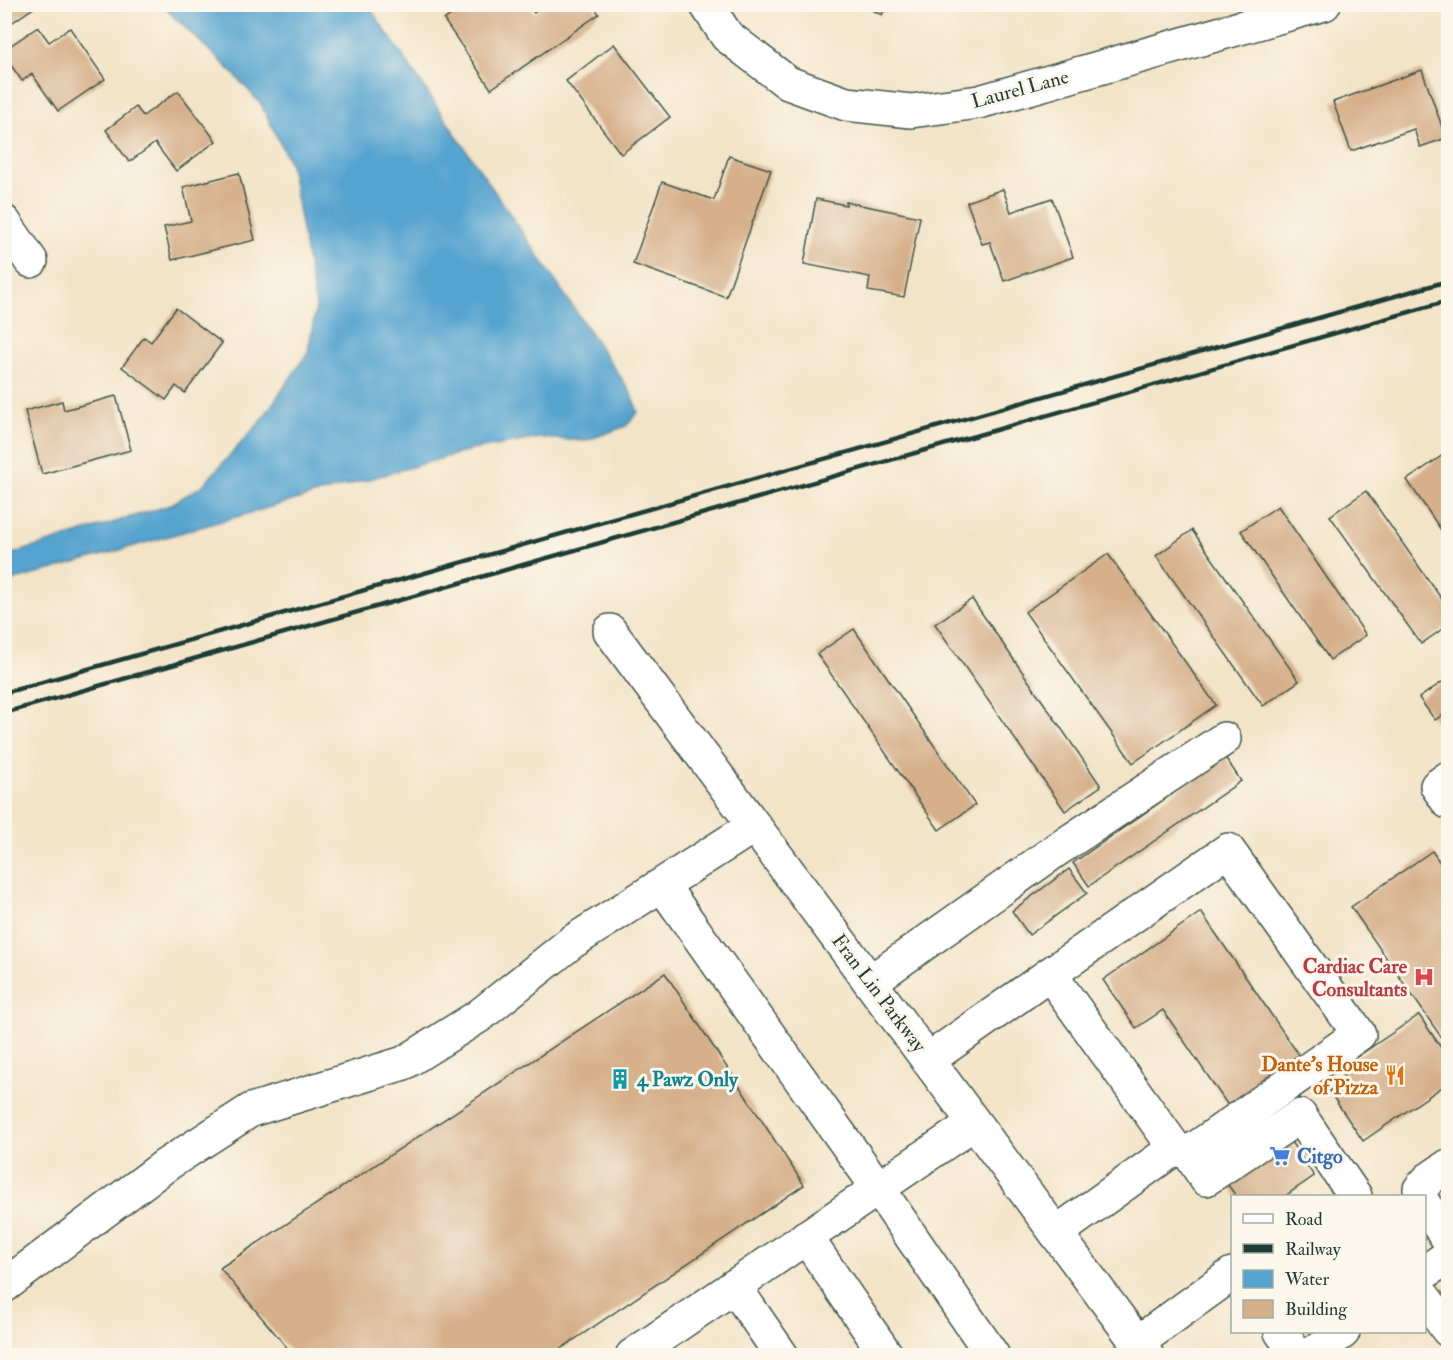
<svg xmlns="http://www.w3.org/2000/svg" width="1453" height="1360" viewBox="0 0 1453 1360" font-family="'IM FELL Double Pica',serif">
	<rect width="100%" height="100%" fill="#fbf7ec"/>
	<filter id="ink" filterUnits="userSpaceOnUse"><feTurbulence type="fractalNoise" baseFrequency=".0167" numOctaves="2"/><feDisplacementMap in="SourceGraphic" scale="12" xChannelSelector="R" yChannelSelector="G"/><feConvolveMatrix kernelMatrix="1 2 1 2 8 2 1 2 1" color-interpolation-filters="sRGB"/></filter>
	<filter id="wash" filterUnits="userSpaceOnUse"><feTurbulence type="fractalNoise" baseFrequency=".008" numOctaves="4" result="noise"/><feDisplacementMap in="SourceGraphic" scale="24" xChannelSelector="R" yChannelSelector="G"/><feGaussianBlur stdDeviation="1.35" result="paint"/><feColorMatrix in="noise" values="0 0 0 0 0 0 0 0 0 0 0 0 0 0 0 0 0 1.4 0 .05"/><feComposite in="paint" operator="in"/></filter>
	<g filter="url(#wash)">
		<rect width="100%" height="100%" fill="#f3e4c8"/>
		<polygon fill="#55a3cf" stroke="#3a7082" stroke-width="1.5" points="165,5 368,5 630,391 638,412 626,426 585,441 540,438 471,450 5,583 5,556 170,505 202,486 261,421 308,352 316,307 290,164 261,104 232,72 172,15"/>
		<g id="blocks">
			<g fill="#d6b08b">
				<polygon points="4,4 39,4 4,28"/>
				<polygon points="466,4 528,4 534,13 546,4 592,4 599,14 491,89 444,20"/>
				<polygon points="860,4 886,4 882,15"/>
				<polygon points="917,4 941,4 937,13"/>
				<polygon points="38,27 49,42 70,28 105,79 58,111 32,74 22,81 4,55 4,50"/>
				<polygon points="614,44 670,117 621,154 566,81"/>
				<polygon points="1422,70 1446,138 1420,147 1414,129 1351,151 1333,102"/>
				<polygon points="178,91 216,141 176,171 155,143 129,162 106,130 136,107 143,116"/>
				<polygon points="729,156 771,170 726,297 633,264 662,182 714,200"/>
				<polygon points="239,173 255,240 172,260 164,227 191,221 183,187"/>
				<polygon points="1003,189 1011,212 1052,198 1073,257 1004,281 990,242 982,244 967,202"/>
				<polygon points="816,199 846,205 846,202 920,217 904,297 868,291 870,277 804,264"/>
				<polygon points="176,308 222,343 185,393 176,386 166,400 122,367 144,337 151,342"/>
				<polygon points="116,396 131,450 42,474 25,411 62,401 64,410"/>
				<polygon points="1443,455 1448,463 1448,540 1407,480"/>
				<polygon points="1366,491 1448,608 1448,625 1421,644 1330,516"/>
				<polygon points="1278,506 1366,635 1330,660 1241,531"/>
				<polygon points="1192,530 1299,681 1263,706 1156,556"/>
				<polygon points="1108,554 1216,705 1133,763 1025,612"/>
				<polygon points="972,599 1101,786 1065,811 935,624"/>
				<polygon points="854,629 975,805 939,830 817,654"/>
				<polygon points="1448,678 1448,711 1435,720 1419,698"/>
				<polygon points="1225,757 1241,781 1089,886 1073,863"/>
				<polygon points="1432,851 1448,874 1448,1047 1351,907"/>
				<polygon points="1069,869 1087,893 1029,935 1012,911"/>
				<polygon points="1201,912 1303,1061 1231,1110 1163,1010 1136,1028 1103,980"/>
				<polygon points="665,973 804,1185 550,1356 294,1356 220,1268"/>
				<polygon points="1419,1015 1448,1058 1448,1083 1363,1141 1329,1091 1346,1080 1339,1069"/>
				<polygon points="1287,1136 1314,1176 1285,1196 1236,1196 1225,1181"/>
			</g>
		</g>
	</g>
	<g filter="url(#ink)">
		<use href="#blocks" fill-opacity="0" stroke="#3f564a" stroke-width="1.5"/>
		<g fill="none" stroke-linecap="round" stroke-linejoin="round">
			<g stroke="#3f564a" stroke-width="36">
				<g id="minor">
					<polyline points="706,4 727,36 788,83 846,104 911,111 979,102 1324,4"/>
					<polyline points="4,222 31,261"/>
					<polyline points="610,631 1147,1356"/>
					<polyline points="1448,778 1437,786 1448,802"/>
					<polyline points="662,885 878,1188 993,1356"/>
					<polyline points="1050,974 1228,850 1359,1034 1189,1153 1175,1148"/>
					<polyline points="870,982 1055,851 1224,739"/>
					<polyline points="928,1060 1050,974 1175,1148 1056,1233"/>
					<polyline points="1189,1153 1206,1179 1300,1116 1355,1196"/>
					<polyline points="1421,1196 1420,1189 1429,1179 1448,1166"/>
					<polyline points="1424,1204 1448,1239"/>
					<polyline points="806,1237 887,1356"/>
					<polyline points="1424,1273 1448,1256"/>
					<polyline points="4,1286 166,1165 251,1110 404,1063 479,1016 572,942 754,826"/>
					<polyline points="734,1286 782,1356"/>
					<polyline points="1424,1297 1448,1330"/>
					<polyline points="1281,1332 1298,1356"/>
					<polyline points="1137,1343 1232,1274"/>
					<polyline points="632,1356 974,1123"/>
					<polyline points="1309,1356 1343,1332"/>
				</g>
			</g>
			<use href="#minor" stroke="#fff" stroke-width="33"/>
			<g stroke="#1f3d34" stroke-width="4.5">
				<polyline points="4,693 1448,281"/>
				<polyline points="4,713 1448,301"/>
			</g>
		</g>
	</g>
	<defs>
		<g id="hospital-bare" transform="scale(1.62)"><path d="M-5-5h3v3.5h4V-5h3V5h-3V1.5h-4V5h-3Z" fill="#e0444e" stroke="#fbf7ec" stroke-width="2.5" paint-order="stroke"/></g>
		<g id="restaurant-bare" transform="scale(1.62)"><path d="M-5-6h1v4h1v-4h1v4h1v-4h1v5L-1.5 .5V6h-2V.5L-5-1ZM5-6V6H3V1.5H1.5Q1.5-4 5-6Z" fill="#e8710a" stroke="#fbf7ec" stroke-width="2.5" paint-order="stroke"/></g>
		<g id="building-bare" transform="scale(1.62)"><path d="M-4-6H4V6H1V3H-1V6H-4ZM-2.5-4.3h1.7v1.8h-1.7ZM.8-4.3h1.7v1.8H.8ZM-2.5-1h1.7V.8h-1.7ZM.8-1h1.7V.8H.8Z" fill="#0f9aa8" stroke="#fbf7ec" stroke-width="2.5" paint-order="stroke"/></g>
		<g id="supermarket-bare" transform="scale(1.62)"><path d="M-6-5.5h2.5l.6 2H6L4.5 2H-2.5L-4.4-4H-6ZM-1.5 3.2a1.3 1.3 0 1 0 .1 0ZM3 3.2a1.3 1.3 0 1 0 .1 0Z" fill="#3f7fe0" stroke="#fbf7ec" stroke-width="2.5" paint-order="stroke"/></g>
	</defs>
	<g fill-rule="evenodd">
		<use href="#hospital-bare" x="1424" y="977"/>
		<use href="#restaurant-bare" x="1395" y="1075"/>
		<use href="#building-bare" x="620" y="1079"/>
		<use href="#supermarket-bare" x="1280" y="1156"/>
	</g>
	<g text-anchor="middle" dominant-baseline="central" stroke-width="6" stroke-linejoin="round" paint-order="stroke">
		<g font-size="20" fill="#1f3d34" stroke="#fbf7ec">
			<text transform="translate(1020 89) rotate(-15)">Laurel Lane</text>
			<text transform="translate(879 993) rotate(53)">Fran Lin Parkway</text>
		</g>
		<g font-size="20" font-weight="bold" fill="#be3a42" stroke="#fbf7ec" text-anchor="end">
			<text x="1407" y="966">Cardiac Care<tspan x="1407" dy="23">Consultants</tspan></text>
		</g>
		<g font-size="20" font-weight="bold" fill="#c56008" stroke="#fbf7ec" text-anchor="end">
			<text x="1378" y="1064">Dante's House<tspan x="1378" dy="23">of Pizza</tspan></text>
		</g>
		<g font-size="20" font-weight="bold" fill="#0d838f" stroke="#fbf7ec" text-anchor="start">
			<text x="637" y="1079">4 Pawz Only</text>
		</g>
		<g font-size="20" font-weight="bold" fill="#366cbe" stroke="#fbf7ec" text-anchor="start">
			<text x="1297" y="1156">Citgo</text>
		</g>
	</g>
	<rect width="1453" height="1360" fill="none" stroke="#fbf7ec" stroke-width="24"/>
	<rect x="1231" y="1195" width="195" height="138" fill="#fbf7ec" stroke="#a3ada2" stroke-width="1.5"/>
	<rect x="1243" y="1214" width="30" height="9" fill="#ffffff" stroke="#a3ada2" stroke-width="1.5"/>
	<text x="1285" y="1225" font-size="18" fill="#1f3d34">Road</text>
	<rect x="1243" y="1244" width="30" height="9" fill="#1f3d34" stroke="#a3ada2" stroke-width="1.5"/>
	<text x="1285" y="1255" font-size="18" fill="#1f3d34">Railway</text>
	<rect x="1243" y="1270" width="30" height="18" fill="#55a3cf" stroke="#a3ada2" stroke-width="1.5"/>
	<text x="1285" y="1285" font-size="18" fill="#1f3d34">Water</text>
	<rect x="1243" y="1300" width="30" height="18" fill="#d6b08b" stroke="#a3ada2" stroke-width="1.5"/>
	<text x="1285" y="1315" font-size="18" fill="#1f3d34">Building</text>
</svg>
